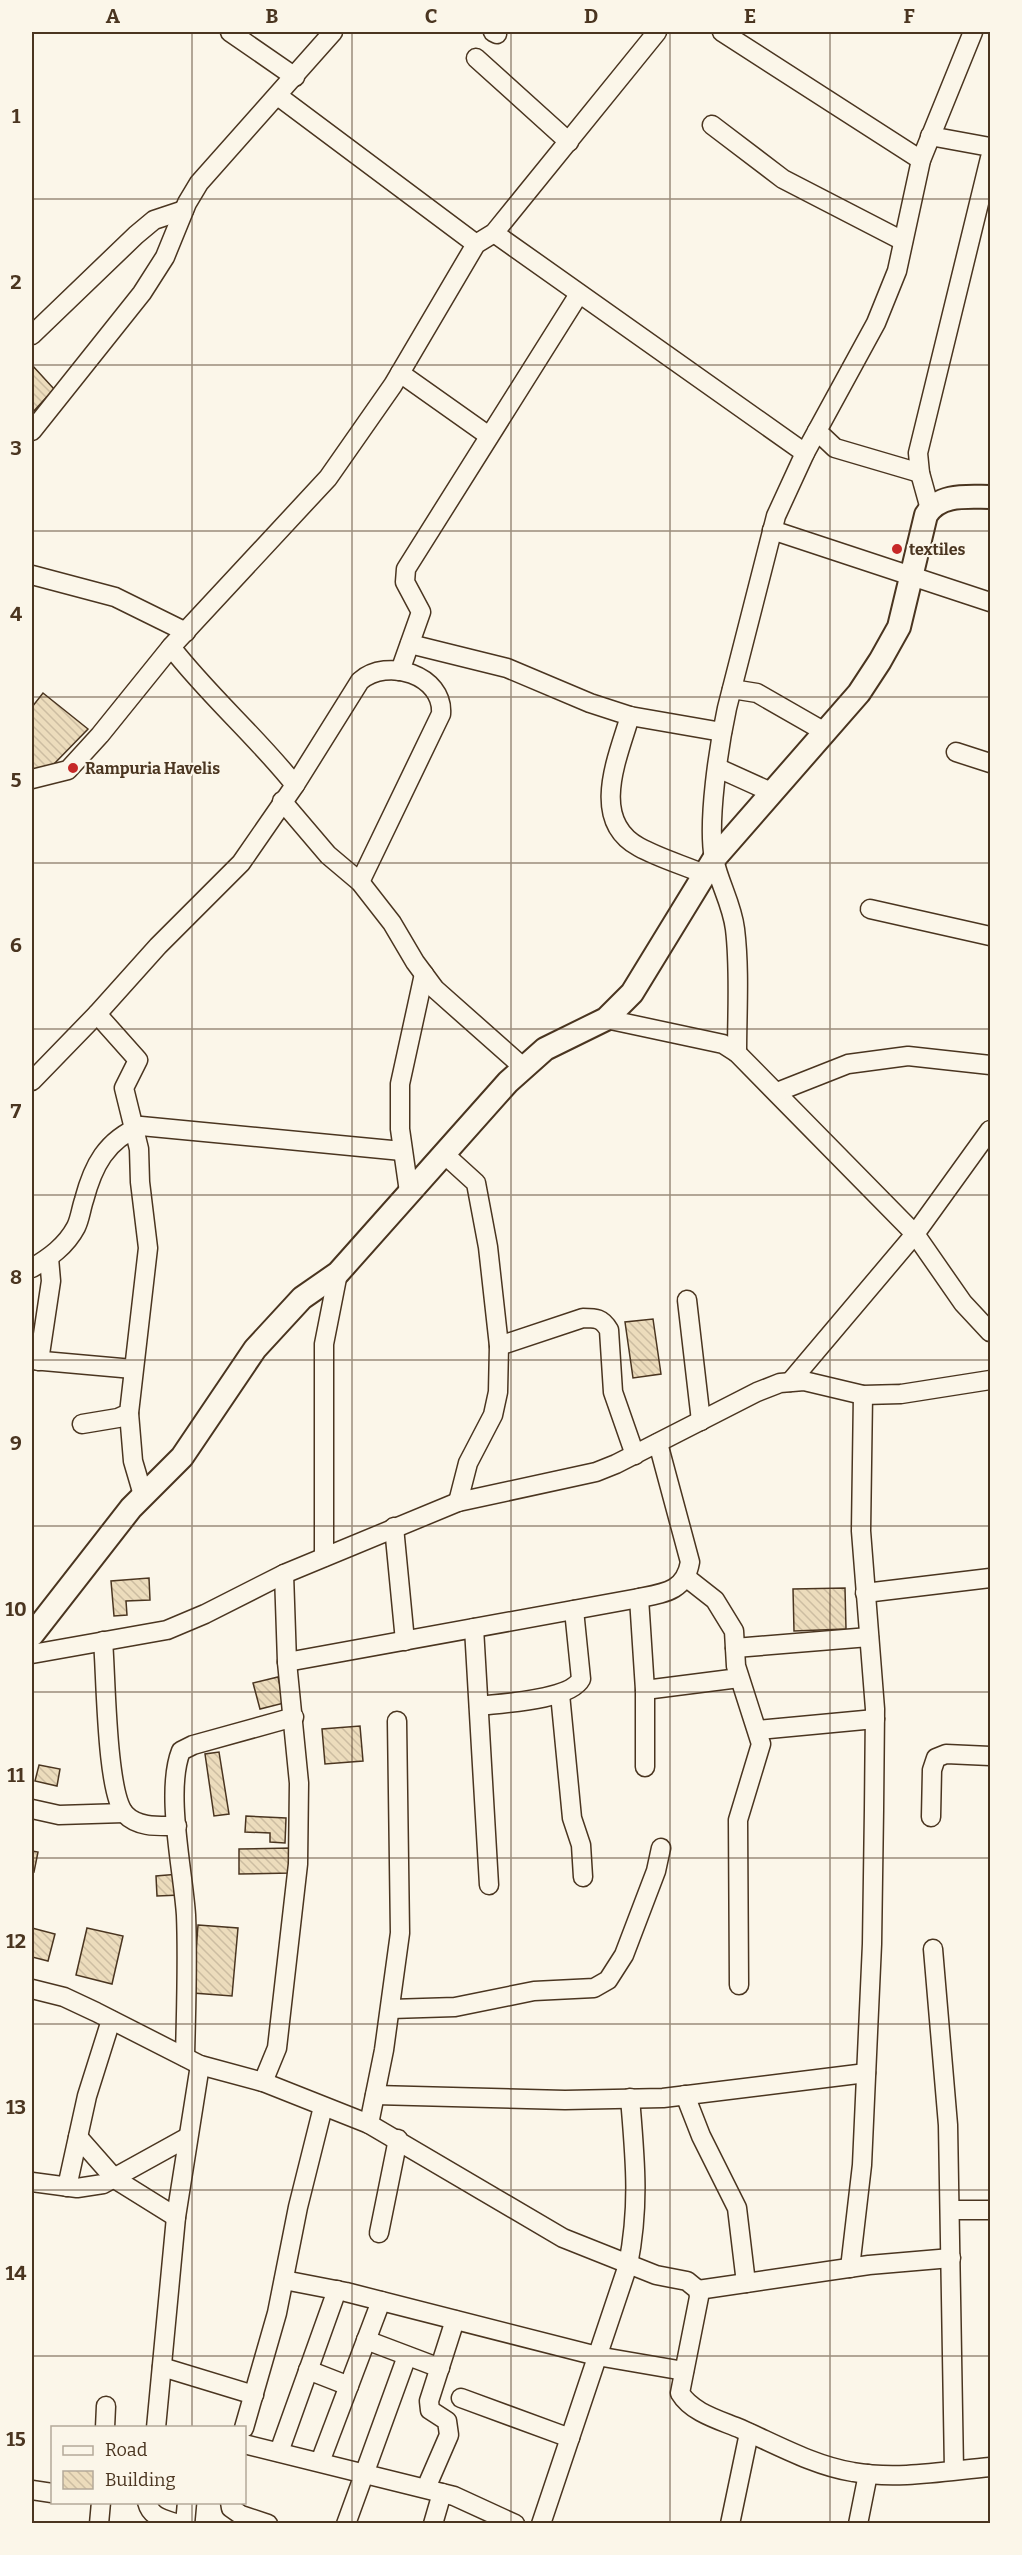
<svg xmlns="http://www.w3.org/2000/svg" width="1022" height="2555" viewBox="0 0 1022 2555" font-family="Bitter,serif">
	<defs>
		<pattern id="building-back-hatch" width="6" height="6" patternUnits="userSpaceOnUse" patternTransform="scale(1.5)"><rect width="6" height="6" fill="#ecdcbc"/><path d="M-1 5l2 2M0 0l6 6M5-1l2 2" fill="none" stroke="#ccbda1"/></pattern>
	</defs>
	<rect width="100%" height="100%" fill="#fbf6e9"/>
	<g fill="url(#building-back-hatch)" stroke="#4a3520" stroke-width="1.5">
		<polygon points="32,365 54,389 32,413"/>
		<polygon points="43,693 88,729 52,766 32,770 32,707"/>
		<polygon points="653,1319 661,1374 633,1378 625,1322"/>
		<polygon points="149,1578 150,1600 126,1601 127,1615 114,1616 111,1581"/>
		<polygon points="845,1588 846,1629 794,1631 793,1589"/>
		<polygon points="278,1677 284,1703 260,1709 253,1683"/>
		<polygon points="360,1726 363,1761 325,1764 322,1729"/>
		<polygon points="219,1752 229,1814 214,1816 205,1754"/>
		<polygon points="39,1765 60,1769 57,1786 35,1781"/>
		<polygon points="246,1816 286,1818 285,1843 270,1842 270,1833 245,1832"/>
		<polygon points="291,1848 291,1873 239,1874 239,1849"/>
		<polygon points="32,1851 38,1852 34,1872 32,1871"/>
		<polygon points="179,1874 180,1895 157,1896 156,1876"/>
		<polygon points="198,1925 238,1928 232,1996 193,1993"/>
		<polygon points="32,1928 55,1934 48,1961 32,1957"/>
		<polygon points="87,1928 123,1936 112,1984 76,1975"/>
	</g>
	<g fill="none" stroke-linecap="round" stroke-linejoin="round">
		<g stroke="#4a3520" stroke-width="21">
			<g id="minor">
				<polyline points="230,32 295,77"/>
				<polyline points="493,32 497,34"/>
				<polyline points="722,32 921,160"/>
				<polyline points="476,58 569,142"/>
				<polyline points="278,96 476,244"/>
				<polyline points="712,125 783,179 903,241"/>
				<polyline points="930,136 990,147"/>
				<polyline points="494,233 805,453"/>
				<polyline points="32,335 136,235 154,220 184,210"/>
				<polyline points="400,373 489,436"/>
				<polyline points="32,431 142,293 165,257 187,203 199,183 333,32"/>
				<polyline points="817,431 835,448 920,473"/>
				<polyline points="930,509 920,473 918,453 990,158"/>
				<polyline points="772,530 990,602"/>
				<polyline points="32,575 115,597 186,632"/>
				<polyline points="410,644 507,668 590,703 630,716 722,732"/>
				<polyline points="400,671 421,612 405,582 406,569 579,294"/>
				<polyline points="732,689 757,693 825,732"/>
				<path d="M630 716C618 757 589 820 639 847 659 858 683 865 704 874"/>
				<polyline points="956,752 990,763"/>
				<polyline points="718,768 771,792"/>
				<polyline points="32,779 68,770 100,735 171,647 328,478 393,385 476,244 494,233 657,32"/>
				<path d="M295 785 360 681C387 657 444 675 441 714L360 882"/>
				<polyline points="282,801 328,855 360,882 392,923 415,962 435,989 524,1068"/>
				<polyline points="870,909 990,936"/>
				<polyline points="606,1019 723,1044 737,1053 915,1234 963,1303 990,1332"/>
				<path d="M737 1053C737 1013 740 970 735 929 732 904 719 883 714 859 707 822 719 745 727 708L776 516 805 453 876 323 897 271 921 160 973 32"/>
				<path d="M32 1081 97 1014 158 946 241 863 295 785C256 736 209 696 171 647"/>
				<polyline points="777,1092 848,1064 908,1056 990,1065"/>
				<polyline points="443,1153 476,1183 488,1247 499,1346 498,1392 493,1415 468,1463 458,1502"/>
				<polyline points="409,1192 400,1129 400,1084 424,974"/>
				<path d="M32 1268C49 1258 66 1246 76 1227 80 1219 81 1209 84 1200 93 1166 106 1140 141 1126L402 1151"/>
				<polyline points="687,1300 701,1421"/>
				<path d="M499 1346 583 1318C596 1318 602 1318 609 1330L613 1392 635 1455"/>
				<polyline points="32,1360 133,1369"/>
				<polyline points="39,1361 51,1281 49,1258"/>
				<polyline points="790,1382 915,1234 990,1130"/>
				<polyline points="129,1413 133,1461 143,1495"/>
				<polyline points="82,1424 118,1418 129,1413 148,1248 140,1182 139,1149 124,1088 138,1060 97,1014"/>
				<polyline points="394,1527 405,1641"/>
				<polyline points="324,1557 324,1344 338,1273"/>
				<polyline points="687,1578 715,1600 734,1631 736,1666 761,1744 738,1820 739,1985"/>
				<polyline points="865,1593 990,1578"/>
				<polyline points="639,1598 645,1690 645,1767"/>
				<polyline points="474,1628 489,1885"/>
				<path d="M103 1641C106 1673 106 1793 125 1814 138 1828 160 1826 177 1826"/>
				<polyline points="735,1648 869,1637"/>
				<polyline points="32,1654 167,1630 205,1614 284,1574 458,1502 596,1472 616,1464 757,1392 780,1383 804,1381 863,1395 901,1394 990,1380"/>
				<path d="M287 1662 639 1598C665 1593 685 1591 690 1562L658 1443"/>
				<polyline points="645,1690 739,1678"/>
				<polyline points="560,1694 572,1818 581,1845 583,1877"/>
				<path d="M479 1706C503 1703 570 1700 581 1679L574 1610"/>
				<polyline points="758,1730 875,1719"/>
				<polyline points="32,1809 59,1815 124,1813"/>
				<polyline points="931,1817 932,1770 936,1758 946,1754 990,1756"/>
				<polyline points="933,1949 948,2125 954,2470"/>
				<path d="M32 1989 64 1997 96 2012 200 2065 263 2082 369 2124 563 2238 656 2275 687 2281 698 2290 699 2297 680 2393C692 2413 720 2420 741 2429 777 2445 815 2466 853 2472 897 2480 946 2471 990 2467"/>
				<polyline points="391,2009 455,2007 534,1991 594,1988 608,1980 624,1955 656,1871 661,1848"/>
				<path d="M185 2057C186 2009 188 1962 186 1915 183 1870 165 1791 181 1751L193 1745 294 1717"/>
				<polyline points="263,2082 277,2048 298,1864 299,1783 287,1662 284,1574"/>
				<polyline points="375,2095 565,2100 663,2098 866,2073"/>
				<polyline points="685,2095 701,2136 737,2208 746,2283"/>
				<polyline points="369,2124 384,2050 400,1933 397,1721"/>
				<polyline points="78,2137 115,2179 176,2217"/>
				<polyline points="32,2182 77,2188 103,2184 188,2137"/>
				<polyline points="67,2187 87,2096 111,2020"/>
				<polyline points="950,2210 990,2210"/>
				<polyline points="379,2233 398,2139"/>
				<polyline points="850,2268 862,2165 872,1944 874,1810 875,1709 861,1531 863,1395"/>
				<polyline points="284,2280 346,2292 597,2356 684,2371"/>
				<polyline points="698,2290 869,2265 951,2258"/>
				<polyline points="366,2340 440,2368"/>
				<polyline points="162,2367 254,2395"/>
				<polyline points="308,2370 349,2386"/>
				<polyline points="461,2398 570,2438"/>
				<polyline points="105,2428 106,2406"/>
				<polyline points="156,2428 176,2217 200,2065"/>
				<polyline points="244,2428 277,2313 298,2207 323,2107"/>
				<polyline points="244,2444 454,2496 515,2524"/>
				<polyline points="279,2452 337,2290"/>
				<polyline points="320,2462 381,2301"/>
				<polyline points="426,2488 449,2435 447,2421 430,2410 429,2401 455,2320"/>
				<polyline points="32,2490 52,2493"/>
				<path d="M147 2502C151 2518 164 2519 178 2524"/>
				<polyline points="230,2502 231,2508 241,2515 268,2524"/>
				<polyline points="99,2524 101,2502"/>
				<polyline points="185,2524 187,2502"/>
				<polyline points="346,2524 407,2356"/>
				<polyline points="433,2524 442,2493"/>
				<path d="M541 2524 628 2265C640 2205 635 2158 630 2098"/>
				<polyline points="730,2524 749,2433"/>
				<polyline points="858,2524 868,2474"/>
			</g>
		</g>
		<g stroke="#4a3520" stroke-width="26">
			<path id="tertiary" d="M32 1635 131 1508 182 1457 255 1349 302 1298 338 1273 508 1082 545 1049 606 1019 632 993 714 859 859 693 880 661 899 627 926 515C940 493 968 497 990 497"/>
		</g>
		<use href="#minor" stroke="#fbf6e9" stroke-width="18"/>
		<use href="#tertiary" stroke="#fbf6e9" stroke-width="22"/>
	</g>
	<path fill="none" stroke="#4a3520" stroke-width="1.5" stroke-opacity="0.55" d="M192 32V2428M352 32V2524M511 32V2524M670 32V2524M830 32V2524M32 199H990M32 365H990M32 531H990M32 697H990M32 863H990M32 1029H990M32 1195H990M32 1360H990M32 1526H990M32 1692H990M32 1858H990M32 2024H990M32 2190H990M32 2356H990M192 2502V2524"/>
	<g fill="#c62828" stroke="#fbf6e9" stroke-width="2">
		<circle cx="897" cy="549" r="6"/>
		<circle cx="73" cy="768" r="6"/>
	</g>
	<g text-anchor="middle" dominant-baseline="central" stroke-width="4.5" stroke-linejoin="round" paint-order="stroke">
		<g font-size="16" font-weight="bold" fill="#4a3520" stroke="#fbf6e9" text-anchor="start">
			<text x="909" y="549">textiles</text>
			<text x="85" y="768">Rampuria Havelis</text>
		</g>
	</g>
	<rect width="1022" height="2555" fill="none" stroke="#fbf6e9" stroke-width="66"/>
	<rect x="51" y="2426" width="195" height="78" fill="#fbf6e9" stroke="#b4a999" stroke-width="1.5"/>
	<rect x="63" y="2446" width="30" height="9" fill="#fbf6e9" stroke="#b4a999" stroke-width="1.5"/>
	<text x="105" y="2456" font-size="18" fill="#4a3520">Road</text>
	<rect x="63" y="2471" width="30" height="18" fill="url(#building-back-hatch)" stroke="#b4a999" stroke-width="1.5"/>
	<text x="105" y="2486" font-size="18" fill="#4a3520">Building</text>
	<rect x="33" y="33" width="956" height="2489" fill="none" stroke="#4a3520" stroke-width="2"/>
	<g font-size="20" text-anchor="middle" font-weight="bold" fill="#4a3520">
		<text x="113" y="23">A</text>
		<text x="272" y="23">B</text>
		<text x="431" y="23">C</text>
		<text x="591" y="23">D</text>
		<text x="750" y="23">E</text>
		<text x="909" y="23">F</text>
		<text x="16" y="123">1</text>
		<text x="16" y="289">2</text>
		<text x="16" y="455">3</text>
		<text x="16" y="621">4</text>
		<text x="16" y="787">5</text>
		<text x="16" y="952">6</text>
		<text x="16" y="1118">7</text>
		<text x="16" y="1284">8</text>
		<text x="16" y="1450">9</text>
		<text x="16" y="1616">10</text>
		<text x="16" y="1782">11</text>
		<text x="16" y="1948">12</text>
		<text x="16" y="2114">13</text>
		<text x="16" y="2280">14</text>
		<text x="16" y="2446">15</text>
	</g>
</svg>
